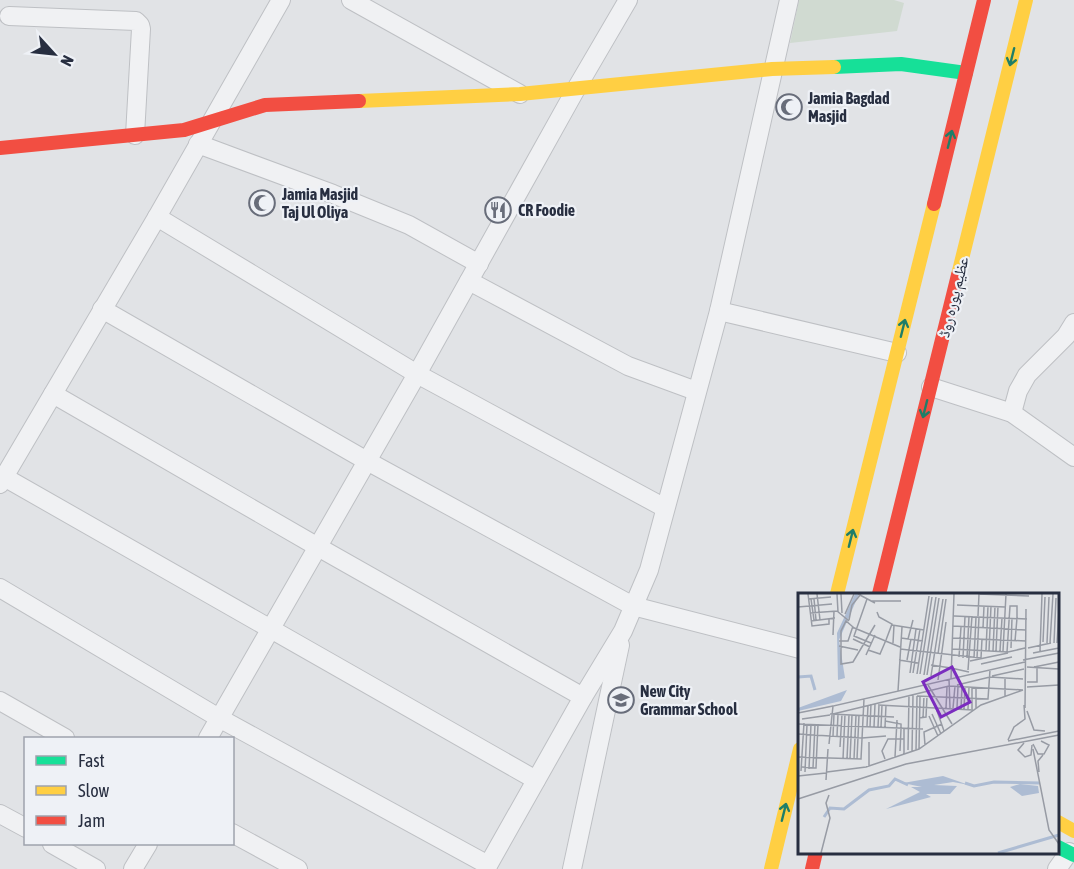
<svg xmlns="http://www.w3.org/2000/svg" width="1074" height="869" viewBox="0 0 1074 869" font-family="'Asap Condensed','Noto Naskh Arabic',sans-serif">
	<rect width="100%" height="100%" fill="#e1e3e6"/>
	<polygon fill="#d0dad1" points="799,0 894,0 904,3 897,31 790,43"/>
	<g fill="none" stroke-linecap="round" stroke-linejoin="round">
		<g stroke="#bec0c4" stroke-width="20">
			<g id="street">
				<polyline points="351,0 520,94"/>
				<polyline points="9,16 136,21 140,25 141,29 135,135"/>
				<polyline points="198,144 333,194 409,225 479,264"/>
				<polyline points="157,217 417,374 665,508"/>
				<polyline points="469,281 628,366 696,391"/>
				<polyline points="102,309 367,461 633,606 800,649"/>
				<polyline points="719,311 897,353"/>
				<polyline points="931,387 1012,413 1074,457"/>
				<polyline points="53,394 318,547 583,697"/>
				<polyline points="1012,413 1018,391 1027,375 1066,336 1074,323"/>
				<polyline points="4,477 536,780"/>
				<polyline points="0,484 157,217 281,0"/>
				<polyline points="0,588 219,718 488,865"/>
				<polyline points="0,701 65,738"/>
				<polyline points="208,738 417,374 576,89 628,0"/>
				<polyline points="0,814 26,828"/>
				<polyline points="232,833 298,869"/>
				<polyline points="52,844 96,869"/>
				<polyline points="133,869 148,844"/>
				<polyline points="486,869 583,697 623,631 649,570 719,311 789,0"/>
				<polyline points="572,869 620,645"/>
				<polyline points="1057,869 1069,852"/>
			</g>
		</g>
		<use href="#street" stroke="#f0f1f3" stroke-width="18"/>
		<g stroke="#16e098" stroke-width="14">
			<polyline points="834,67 901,64 966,73"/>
			<polyline points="1058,847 1074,855"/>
		</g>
		<g stroke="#ffcf43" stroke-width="14">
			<polyline points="359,101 520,94 772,69 834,67"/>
			<polyline points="958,275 1026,0"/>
			<polyline points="837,594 934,204"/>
			<polyline points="1058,822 1074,831"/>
			<polyline points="771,869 800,749"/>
		</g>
		<g stroke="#f24e42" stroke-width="14">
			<polyline points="0,148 184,130 265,105 359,101"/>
			<polyline points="934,204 984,0"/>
			<polyline points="879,594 958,275"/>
			<polyline points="812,869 816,852"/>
		</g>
	</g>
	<defs><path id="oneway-shaft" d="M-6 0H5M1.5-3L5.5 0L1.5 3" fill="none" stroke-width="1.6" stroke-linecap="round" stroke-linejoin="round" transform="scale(1.5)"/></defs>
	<g stroke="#1f7e68">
		<use href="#oneway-shaft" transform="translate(1012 57) rotate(104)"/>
		<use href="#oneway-shaft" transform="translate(950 139) rotate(-76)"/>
		<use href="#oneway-shaft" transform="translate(903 328) rotate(-76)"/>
		<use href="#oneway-shaft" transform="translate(925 409) rotate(104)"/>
		<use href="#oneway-shaft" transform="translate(851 538) rotate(-76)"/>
		<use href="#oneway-shaft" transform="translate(784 812) rotate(-76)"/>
	</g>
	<defs>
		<g id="mosque-ring" transform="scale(1.35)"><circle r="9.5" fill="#eef1f6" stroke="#686d7a" stroke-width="1.5"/><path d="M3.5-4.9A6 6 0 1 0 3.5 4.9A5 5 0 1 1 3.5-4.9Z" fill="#686d7a"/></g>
		<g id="restaurant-ring" transform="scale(1.35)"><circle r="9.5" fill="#eef1f6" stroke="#686d7a" stroke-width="1.5"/><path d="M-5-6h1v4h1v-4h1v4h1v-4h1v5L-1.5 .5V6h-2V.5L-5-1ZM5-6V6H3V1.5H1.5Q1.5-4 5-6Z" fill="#686d7a"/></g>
		<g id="school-ring" transform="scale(1.35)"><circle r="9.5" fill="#eef1f6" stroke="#686d7a" stroke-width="1.5"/><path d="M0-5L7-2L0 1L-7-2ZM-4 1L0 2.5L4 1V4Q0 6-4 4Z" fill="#686d7a"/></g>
	</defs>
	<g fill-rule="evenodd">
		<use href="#mosque-ring" x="789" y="107"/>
		<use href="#mosque-ring" x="262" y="203"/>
		<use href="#restaurant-ring" x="498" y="210"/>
		<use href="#school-ring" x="621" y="700"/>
	</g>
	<g text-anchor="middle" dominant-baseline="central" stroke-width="4.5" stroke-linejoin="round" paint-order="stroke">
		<g font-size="16" font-weight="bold" fill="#272e40" stroke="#eef1f6" text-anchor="start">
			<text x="808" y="98">Jamia Bagdad<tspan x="808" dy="18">Masjid</tspan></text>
			<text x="282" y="194">Jamia Masjid<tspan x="282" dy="18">Taj Ul Oliya</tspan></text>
			<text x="518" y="210">CR Foodie</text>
			<text x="640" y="691">New City<tspan x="640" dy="18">Grammar School</tspan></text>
		</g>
		<g font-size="16" fill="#272e40" stroke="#eef1f6">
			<text transform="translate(953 297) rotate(-76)">عظیم پورہ روڈ</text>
		</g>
	</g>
	<g transform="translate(798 593)">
		<rect width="261" height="261" fill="#e1e3e6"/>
		<path d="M57 1H61L41 47 47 85 40 87 39 40ZM49 97 43 108 0 118V115ZM145 183 171 192 155 189 136 192 159 193 152 201H128L133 204 88 216 122 199 113 194H124L105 190ZM222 191 240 193 241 200 224 203 212 194Z" fill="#adbcd3"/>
		<path fill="none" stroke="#adbcd3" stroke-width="3" d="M0 84 13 83 17 97M167 190 176 193 196 189 242 190M26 224 32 215 46 216 71 197 91 193 97 186 110 192M200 260 261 242"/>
		<path fill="none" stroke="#979ba4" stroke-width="1.5" d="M10 1 14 33 31 31V26M19 1 22 27M39 1 40 19M43 1 44 20M60 1 77 10M180 1 231 3M10 6 33 4M13 6 16 27M16 6 18 27M69 6 56 43 73 50M74 8H103M159 12 207 14M0 14 34 11M79 19 81 24 94 31 88 47M12 20 39 18 51 28M47 21 56 1M156 23 229 26M180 23 181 1M51 27 54 12 63 1M13 28 37 25M94 32 126 37M155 33 228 37M54 34 102 54M55 34 48 28 43 38V71L55 69 77 32M185 35 186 13M35 42 36 18M103 45 125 48M155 45 228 48M55 46 72 54M110 46 115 27M41 48H50L55 33M217 48 219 25M245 49 247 4M95 50 96 32M249 50 251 4M252 50 255 1M256 50 258 5M259 50 261 17M41 53 60 57M213 55 214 25M230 55 253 50M102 56 183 65M154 56 210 59 227 55M70 57 82 61 88 47M188 57 190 13M191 58 193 13M195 58 197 13M198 58 200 13M202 58 204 25M205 58 208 1M242 58 244 1M209 59 212 13H219V25M235 60 261 55M140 61 148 6M68 62 77 42M161 64 163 34M165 65 167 23M169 65 171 23M176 65 178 24M179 65 181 24M183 65 184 46M101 67 120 70M109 67 113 46M225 67 261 60M172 68 210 60M183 71 214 64M133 72 153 75M229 74 261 76M236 74 261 69M153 75 171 79M170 77 174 23M112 80 118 36M115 80 122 36M119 81 131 3M122 81 134 4M126 82 138 4M129 82 141 5M133 83 145 6M194 83 226 76M207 85V103M151 86 152 115M153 86 156 1M140 87 148 29M229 89H239V75M130 92 154 131M159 92 192 84 225 86M178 94V115M229 94 261 92M100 98 104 34M119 103 190 106 192 77M80 112 175 117M138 115 146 138M148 115 149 94M155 115 157 93M159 115 160 93M227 115 228 16M163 116 164 93M166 116 167 94M170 116 171 94M174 116V94M229 118 236 137 247 138M0 120 35 113M32 121 96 124M35 121 151 93 225 97M134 121 143 141M131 123 140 143M121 125 128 124 129 103M125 125 126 103M4 126 32 122M87 128 103 131V135M0 131 125 136M69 133 70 112M72 134 73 111M76 134 77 111M80 134 81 112M83 134 84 112M87 134 88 112M106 136V161M0 141 64 145M35 143 36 121M39 143 40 121M64 145 88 143M210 147 216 134 227 126 226 112M210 148 261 138M71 149V173M226 150 220 157 227 164 233 162 234 152M31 151 35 113 227 69M235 151 240 161H246L251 152 243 148M127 152 126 139 144 131M42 154 44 121M121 156 122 103M235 156 251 237 261 251M110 157 111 102M118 157 119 103M102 158 103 136M114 159 115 102M0 164 63 166 66 106M97 164 99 127M45 166 47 121M49 166 51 122M52 166 54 122M56 166 58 122M59 166 61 122M87 166 84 158 90 146H106M4 174 18 175 20 131M15 175 17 131M11 176 13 131M3 178 6 130M7 179 9 131M29 179 68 174 121 156 183 112 225 97M241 179 240 168 245 162M0 183 28 180M28 187 30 156M0 206 108 171 261 142M23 260 32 225 28 210 31 202"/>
		<path fill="#7b2cbf" fill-opacity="0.15" stroke="#7b2cbf" stroke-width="3" d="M154 74 172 109 143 124 125 89Z"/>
		<rect width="261" height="261" fill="none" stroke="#272e40" stroke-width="3"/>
	</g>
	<rect x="24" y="737" width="210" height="108" fill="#eef1f6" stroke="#9ea3ad" stroke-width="1.5"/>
	<rect x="36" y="756" width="30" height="9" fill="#16e098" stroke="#9ea3ad" stroke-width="1.5"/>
	<text x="78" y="767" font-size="18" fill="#272e40">Fast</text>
	<rect x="36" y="786" width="30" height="9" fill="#ffcf43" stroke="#9ea3ad" stroke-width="1.5"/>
	<text x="78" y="797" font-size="18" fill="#272e40">Slow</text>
	<rect x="36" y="816" width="30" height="9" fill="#f24e42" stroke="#9ea3ad" stroke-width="1.5"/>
	<text x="78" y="827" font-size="18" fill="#272e40">Jam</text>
	<g transform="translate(54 54) rotate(117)" stroke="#eef1f6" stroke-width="4.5" paint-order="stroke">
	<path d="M0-4.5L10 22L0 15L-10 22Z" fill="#272e40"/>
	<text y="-9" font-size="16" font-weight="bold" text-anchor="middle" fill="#272e40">N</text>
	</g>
</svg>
